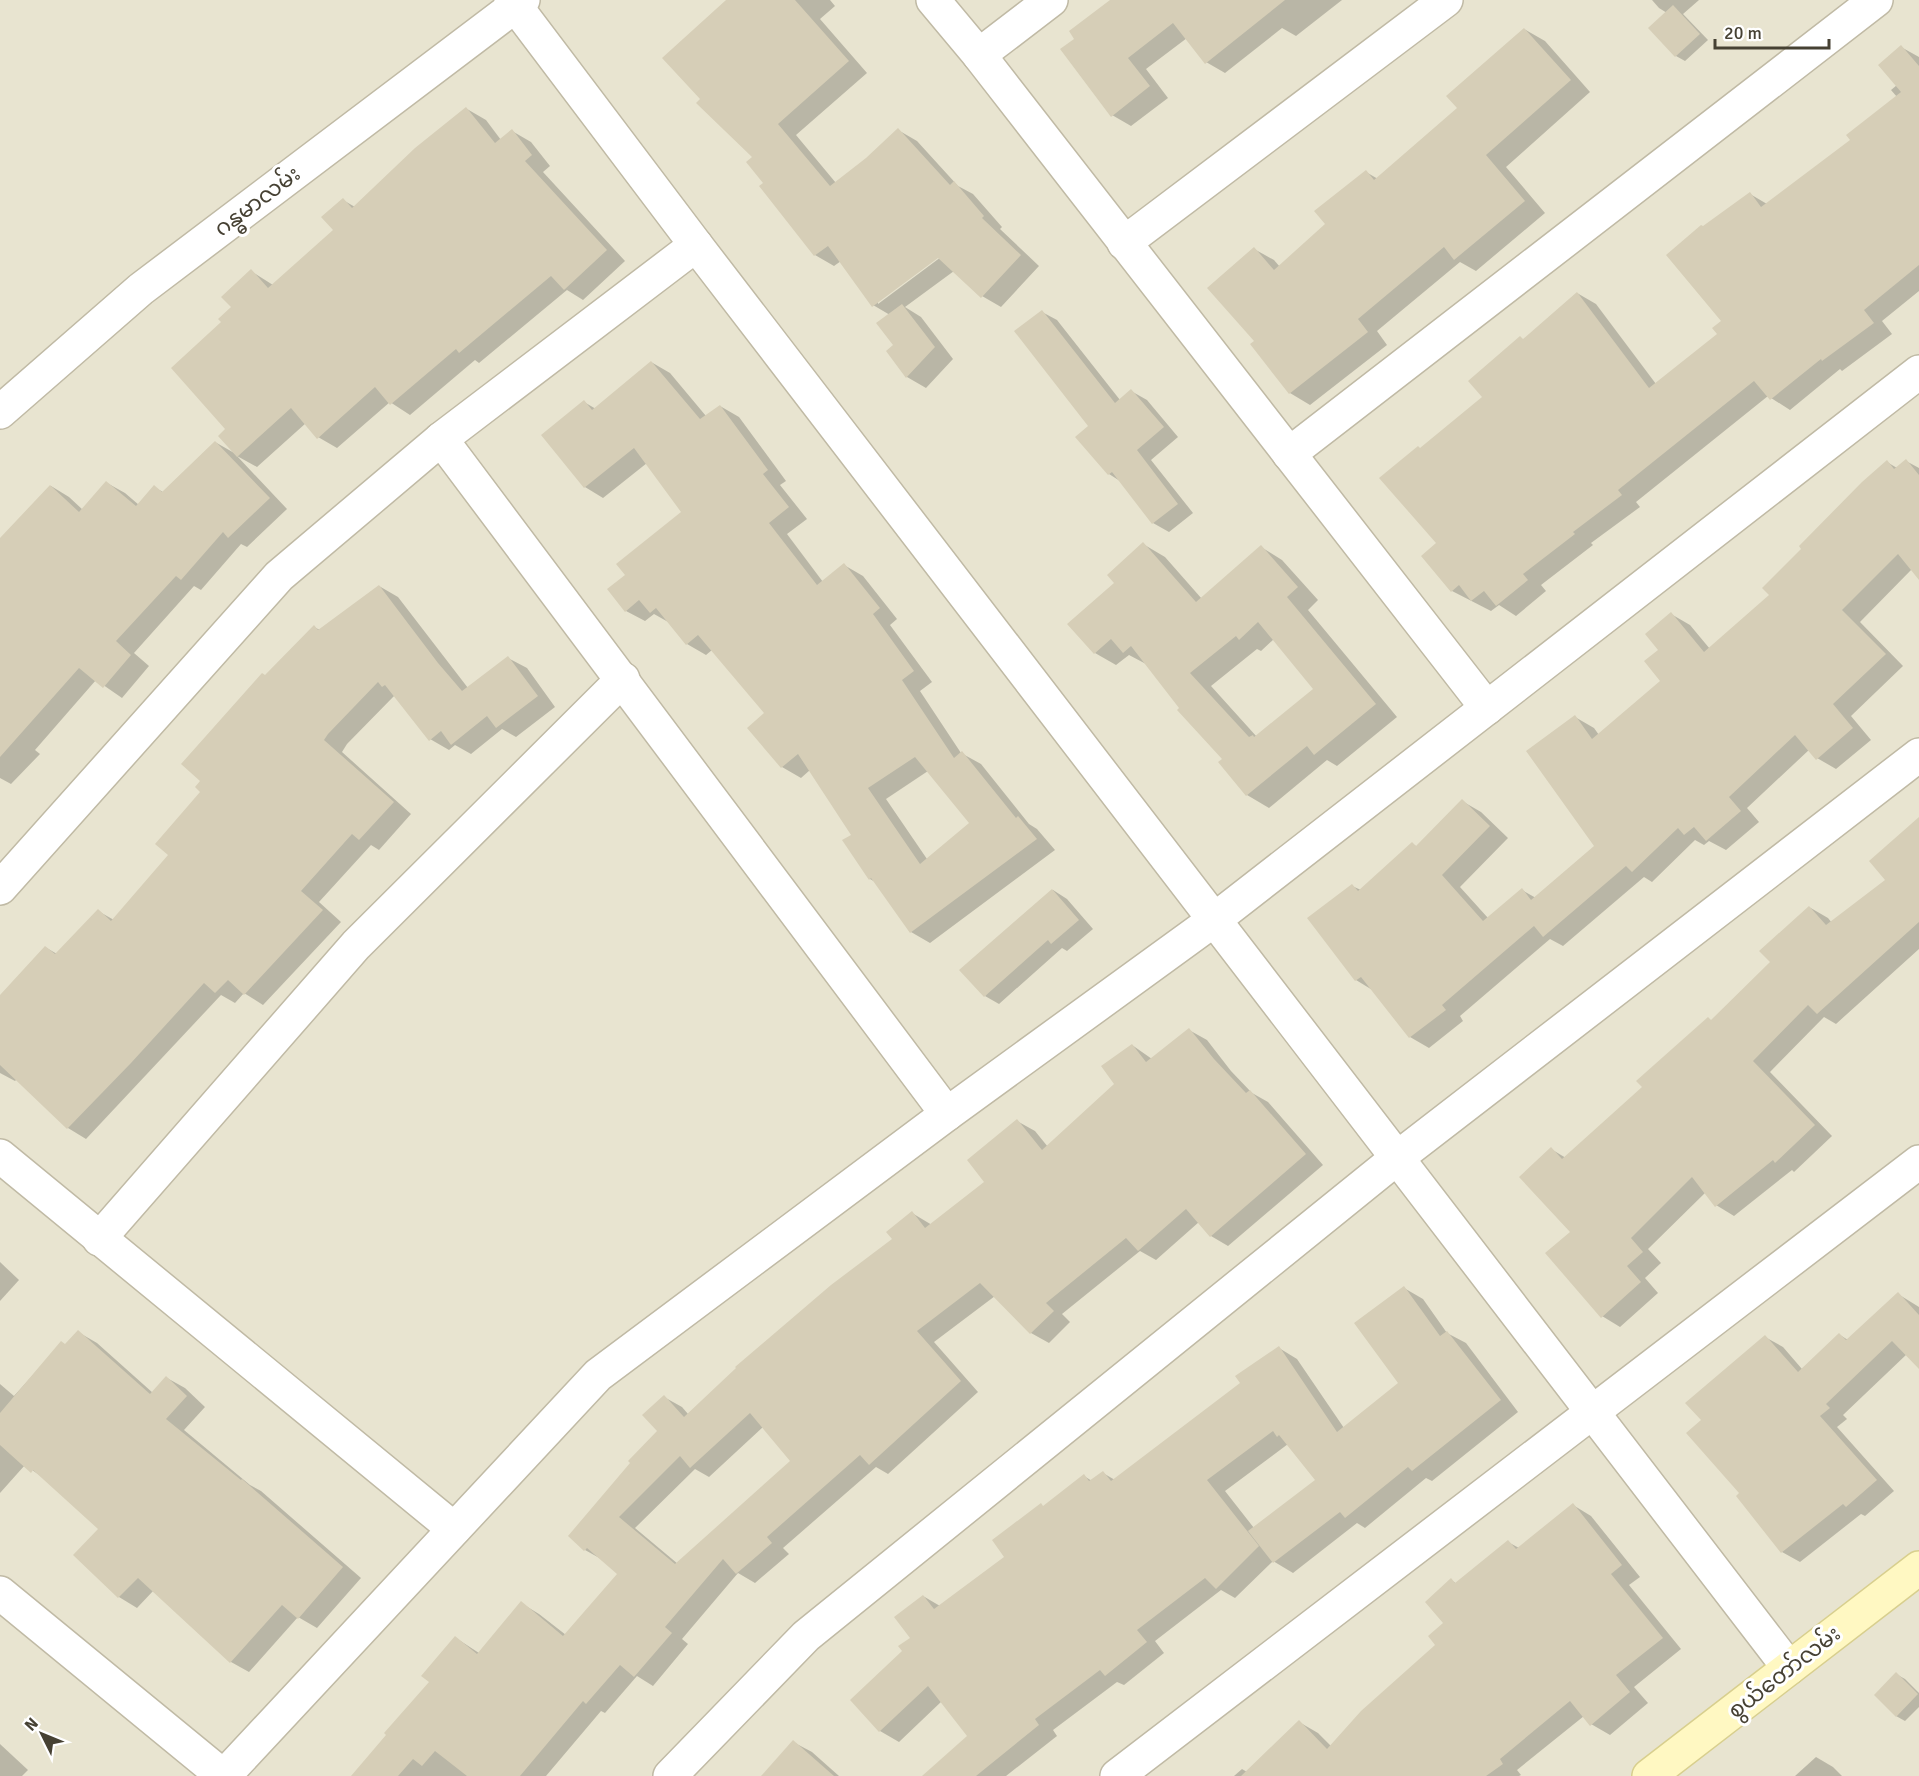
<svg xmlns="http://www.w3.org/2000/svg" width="1919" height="1776" viewBox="0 0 1919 1776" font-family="Signika,'Noto Sans Myanmar',sans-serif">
	<rect width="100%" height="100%" fill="#f4f1e3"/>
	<rect fill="#e8e4d0" x="0" y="0" width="1919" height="1776"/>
	<g fill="#0003" fill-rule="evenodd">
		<path d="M729 0H830L835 6 820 19 867 73 796 135 836 183 867 159 898 130 917 141 958 186 973 194 1002 227 1000 229 1039 266 1001 307 982 296 954 271 905 307 921 317 953 359 926 388 907 377 890 315 873 305 841 261 834 266 815 255 765 183 754 157 702 99ZM943 252 945 254 878 304V300Z"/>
		<polygon points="1112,0 1342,0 1296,36 1282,28 1225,73 1206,62 1187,38 1146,69 1168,98 1131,126 1112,115 1076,39"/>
		<polygon points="1652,0 1699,0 1683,14 1708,40 1685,61 1676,56 1667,13 1659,8"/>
		<polygon points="1524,29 1545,41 1590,92 1506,167 1545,213 1476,271 1460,262 1377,331 1387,345 1310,405 1290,393 1256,341 1254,249 1274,260 1280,267 1327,224 1366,172 1378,179 1459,109"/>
		<polygon points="1901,47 1919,57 1919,291 1882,321 1892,334 1842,371 1840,369 1790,410 1768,396 1636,502 1640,507 1591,543 1593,545 1541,585 1546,591 1516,616 1499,605 1491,611 1452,591 1438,543 1421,449 1484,398 1524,340 1577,293 1596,304 1656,384 1719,335 1723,321 1704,228 1750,194 1767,204 1853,140 1897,97 1891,90 1897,85"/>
		<polygon points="467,109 486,120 501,140 512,131 531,142 550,166 543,172 625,261 583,300 567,290 479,363 475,360 410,415 390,402 337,448 318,437 306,423 257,467 237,456 287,509 247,547 241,544 201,590 194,586 134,653 149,666 122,698 96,680 35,750 40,754 11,784 0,778 0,539 51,486 69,497 83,510 107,483 125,493 139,505 154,487 163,492 215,442 236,454 227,430 223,322 233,308 251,271 273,285 335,230 343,200 355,207"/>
		<polygon points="1042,312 1057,320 1120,400 1131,391 1147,400 1178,437 1151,460 1193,513 1169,532 1153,523 1120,481 1109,474"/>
		<path d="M651 362 670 373 706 416 720 406 739 417 786 481 780 485 807 519 787 534 823 582 844 565 863 576 897 619 890 625 932 682 920 691 961 753 981 764 1029 824 1037 829 1055 850 930 943 911 932 877 883 870 879 853 835 810 770 801 778 782 767 766 713 712 650 706 655 687 644 670 623 654 614 645 621 626 611 627 575 683 513 647 463 603 498 585 487 584 402 596 409ZM928 771 971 824 927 859 886 799Z"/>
		<polygon points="1906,461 1919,468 1919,578 1912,569 1860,622 1903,666 1851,716 1871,740 1836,769 1817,758 1810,749 1747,808 1759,822 1726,850 1709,841 1704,845 1695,840 1652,882 1644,877 1563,946 1550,939 1460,1016 1463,1021 1429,1048 1410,1037 1374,991 1356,980 1309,918 1352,886 1361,890 1412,844 1418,847 1462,801 1481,812 1508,838 1460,887 1488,918 1522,890 1536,898 1596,846 1575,717 1594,728 1599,735 1662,681 1660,650 1671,614 1690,625 1710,649 1771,595 1887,462 1897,468"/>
		<path d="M1143 544 1165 557 1202 599 1261 547 1282 560 1318 600 1308 610 1397 717 1337 766 1327 760 1269 808 1247 795 1220 762 1224 759 1146 664 1129 655 1116 665 1095 653 1116 583ZM1274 639 1315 689 1257 737 1211 686 1257 649 1261 651Z"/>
		<polygon points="379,586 398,597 468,688 508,658 527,668 555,707 516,737 502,729 471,754 455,745 449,750 430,739 395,695 347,744 342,752 411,814 379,850 371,845 319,902 341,922 263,1005 244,993 235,1003 221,995 86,1139 68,1128 17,1079 15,1081 0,1073 0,997 45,947 57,954 98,911 114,920 170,855 265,677 314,627 320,630"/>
		<polygon points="1919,819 1919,949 1836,1024 1824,1017 1770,1072 1832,1136 1794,1172 1792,1170 1734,1216 1716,1205 1706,1192 1648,1249 1661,1263 1645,1278 1658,1293 1620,1327 1602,1316 1572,1232 1551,1149 1566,1158 1644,1087 1772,962 1809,907 1828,918 1832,923 1887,880"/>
		<polygon points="1053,890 1067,899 1093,929 1067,951 1062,948 999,1004 985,996"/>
		<path d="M1189 1030 1207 1040 1231 1071 1252 1093 1268 1102 1323 1165 1228 1246 1211 1236 1199 1222 1156 1260 1140 1251 1062 1314 1070 1322 1049 1343 1031 1333 995 1296 934 1342 978 1392 888 1474 876 1467 783 1548 789 1554 755 1583 738 1573 682 1639 688 1644 653 1686 637 1676 605 1713 601 1711 546 1776H353L431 1681 456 1638 479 1653 521 1603 539 1614 566 1635 620 1574 603 1560 585 1550 659 1431 664 1397 682 1407 688 1414 894 1239 912 1213 932 1225 986 1182 1017 1121 1035 1131 1048 1147 1116 1084 1132 1045 1152 1059ZM763 1427 792 1461 678 1564 635 1528 695 1469 709 1477Z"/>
		<polygon points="0,1262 19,1280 0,1301"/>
		<path d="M1404 1288 1423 1299 1447 1333 1466 1343 1518 1412 1432 1481 1426 1478 1365 1528 1357 1523 1293 1573 1273 1561 1235 1598 1221 1590 1155 1641 1164 1653 1124 1685 1117 1682 1053 1730 1057 1736 1006 1776H927L969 1736 942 1701 899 1742 880 1731 852 1700 904 1652 912 1638 923 1596 940 1606 1006 1557 1044 1507 1084 1476 1092 1481 1103 1473 1115 1480 1242 1383 1279 1348 1297 1359 1344 1428 1400 1383ZM1288 1444 1317 1480 1254 1528 1225 1491Z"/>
		<polygon points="1898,1294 1919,1307 1919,1367 1907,1354 1843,1415 1847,1419 1837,1427 1894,1491 1865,1516 1861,1514 1800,1562 1782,1552 1741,1493 1703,1420 1765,1337 1783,1347 1802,1369 1840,1335 1848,1340"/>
		<polygon points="78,1332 97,1343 153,1393 167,1378 185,1388 205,1407 184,1430 250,1485 261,1491 361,1578 317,1628 298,1617 249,1672 231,1662 154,1590 137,1608 119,1597 100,1529 45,1479 25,1465 0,1493 0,1384 14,1396 62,1343 66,1345"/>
		<polygon points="1573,1505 1591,1516 1640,1577 1629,1585 1681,1649 1634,1687 1648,1703 1610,1735 1591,1724 1584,1716 1517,1770 1521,1775 1519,1776 1234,1776 1242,1769 1247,1772 1299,1722 1318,1733 1331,1746 1437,1645 1446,1623 1451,1580 1457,1584 1508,1542 1519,1548"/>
		<polygon points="1896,1674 1905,1679 1919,1693 1919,1707 1905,1721 1896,1716"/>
		<polygon points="793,1742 812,1752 839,1776 763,1776"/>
		<polygon points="0,1744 28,1770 22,1776 0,1776"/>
		<polygon points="1816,1757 1833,1767 1842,1776 1795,1776"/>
	</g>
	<g fill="#d6ceb7" fill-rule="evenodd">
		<polygon points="726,0 795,0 849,61 778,124 830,186 866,158 898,128 950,185 954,181 984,216 982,218 1021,255 981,298 938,258 872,307 828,246 814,256 759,186 763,183 746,162 752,157 696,103 700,99 662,58"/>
		<polygon points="1110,0 1285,0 1205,64 1173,23 1128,58 1150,86 1111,117 1060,49 1074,39 1069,31"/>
		<polygon points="1673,5 1700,34 1675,57 1648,28"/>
		<polygon points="1524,28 1571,80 1486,155 1525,201 1454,260 1444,247 1358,319 1368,332 1289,394 1250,344 1254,341 1207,288 1254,247 1274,270 1325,224 1314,211 1366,170 1374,180 1457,108 1446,96"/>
		<polygon points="1901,45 1919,66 1919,265 1864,310 1874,323 1822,361 1821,359 1770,400 1754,381 1618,490 1622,495 1573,532 1575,534 1523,574 1528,580 1496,606 1484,591 1471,601 1459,585 1451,592 1421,556 1436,543 1379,478 1418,446 1420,448 1482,397 1468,381 1520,336 1523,339 1577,292 1649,388 1717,334 1712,328 1721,321 1666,255 1701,225 1703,226 1750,192 1761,207 1850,140 1846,135 1901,92 1878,65"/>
		<polygon points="466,107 495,143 512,129 532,155 525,161 607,250 564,290 551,276 459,353 456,349 390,405 375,387 317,439 291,408 237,457 218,436 225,429 171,368 221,322 218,319 231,307 221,297 251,269 268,288 333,230 321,217 343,198 352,208 415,148"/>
		<polygon points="902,304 935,347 906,378 886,351 893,345 876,323"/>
		<polygon points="1042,310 1115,403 1131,389 1164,427 1137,450 1178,504 1152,524 1112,472 1108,475 1075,437 1088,426 1014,331"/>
		<path d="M651 361 700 419 720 405 768 470 763 474 789 507 769 523 817 585 844 563 880 608 873 614 914 671 902 680 954 758 962 751 1016 818 1018 816 1037 839 910 933 871 878 869 880 842 840 851 835 798 754 781 768 747 728 764 713 698 635 686 645 656 608 650 613 639 600 625 612 607 589 625 575 616 564 681 512 634 448 584 488 541 435 584 400 592 410ZM915 757 969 823 920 864 868 788Z"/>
		<polygon points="215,441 270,498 228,538 223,532 181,580 176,576 116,641 131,655 103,688 79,668 0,757 0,538 50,485 79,512 106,481 136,506 154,485 162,492"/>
		<polygon points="1906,459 1919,475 1919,580 1898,554 1842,610 1886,654 1833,704 1853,728 1816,760 1795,735 1729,797 1741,811 1706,841 1694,827 1684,835 1678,828 1632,872 1626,866 1543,937 1534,926 1442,1005 1446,1010 1409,1038 1361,977 1355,981 1307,918 1352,884 1358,891 1412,842 1416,846 1462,799 1490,826 1442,875 1483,921 1522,888 1531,900 1594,846 1526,751 1575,715 1592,739 1660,681 1644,661 1658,650 1645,634 1671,612 1704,652 1769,595 1762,588 1801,549 1799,546 1862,482 1887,460 1894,469"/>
		<path d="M1143 542 1196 602 1261 545 1298 587 1287 597 1376 704 1314 755 1307 746 1246 796 1218 762 1222 759 1177 710 1179 708 1131 646 1123 653 1111 639 1094 654 1067 624 1114 583 1107 575ZM1258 622 1313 689 1254 737 1253 735 1249 737 1190 673 1236 636 1239 640Z"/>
		<polygon points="379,585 438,663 462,691 508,656 538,696 496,728 487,716 451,745 441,731 429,741 385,685 382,687 378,682 328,734 324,740 394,802 359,840 352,834 301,891 323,910 244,995 228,980 215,993 204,983 131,1063 67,1129 0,1065 0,995 45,946 55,954 98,909 111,921 168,855 155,844 200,792 195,787 200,781 181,764 262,673 265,675 314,625 318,630"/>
		<polygon points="1919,817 1919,922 1817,1014 1808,1005 1753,1061 1815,1125 1775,1163 1773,1160 1715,1207 1692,1177 1631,1238 1643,1252 1627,1266 1641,1282 1601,1318 1545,1253 1570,1232 1519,1177 1551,1147 1562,1159 1642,1087 1636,1081 1708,1017 1711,1020 1770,962 1759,951 1809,906 1826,925 1885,880 1869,861"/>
		<polygon points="1052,889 1079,920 1051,944 1048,940 984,997 959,970"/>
		<path d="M1189 1028 1214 1059 1246 1093 1250 1090 1306 1154 1210 1237 1186 1209 1138 1251 1126 1238 1046 1303 1054 1311 1030 1334 980 1283 917 1331 961 1381 869 1465 860 1455 767 1537 772 1543 736 1574 723 1559 665 1627 672 1633 634 1677 620 1665 586 1704 583 1701 520 1776H467L435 1751 422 1766 413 1759 398 1776H351L386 1735 384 1733 429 1682 421 1676 455 1636 477 1654 521 1601 563 1636 617 1574 587 1548 584 1551 568 1536 630 1463 628 1461 657 1431 642 1415 664 1395 684 1417 736 1368 735 1367 831 1285 892 1239 886 1232 912 1211 925 1228 984 1182 967 1160 1017 1119 1042 1150 1114 1084 1101 1066 1132 1044 1146 1062ZM750 1413 790 1461 675 1564 619 1517 680 1456 690 1468Z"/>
		<polygon points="1404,1286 1440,1336 1447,1331 1501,1400 1412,1471 1408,1467 1345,1518 1340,1512 1273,1563 1248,1531 1315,1480 1279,1435 1277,1437 1273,1431 1207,1480 1259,1546 1216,1589 1205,1578 1137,1630 1147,1642 1105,1676 1100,1670 1035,1719 1039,1725 976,1776 922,1776 967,1736 928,1686 879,1732 850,1700 902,1651 898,1646 910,1638 894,1617 923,1595 934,1609 1004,1557 992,1540 1041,1503 1043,1506 1084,1474 1089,1481 1103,1471 1111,1481 1240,1383 1235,1376 1279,1346 1337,1432 1398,1383 1354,1323"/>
		<polygon points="1898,1292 1919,1315 1919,1369 1892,1341 1826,1404 1830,1408 1820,1416 1877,1480 1846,1507 1843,1504 1781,1553 1736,1496 1739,1493 1686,1433 1701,1420 1685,1403 1765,1335 1798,1372 1839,1333 1846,1340"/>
		<polygon points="78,1330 150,1394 166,1376 187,1396 166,1419 241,1480 242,1479 343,1567 298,1619 282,1605 230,1663 138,1578 118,1598 73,1555 98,1529 33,1470 31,1473 0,1445 0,1413 61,1341 65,1344"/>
		<polygon points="1573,1503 1622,1565 1611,1574 1663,1638 1616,1675 1630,1692 1590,1726 1570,1701 1500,1759 1503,1764 1486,1776 1241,1776 1299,1720 1327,1749 1361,1711 1435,1645 1428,1636 1443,1623 1425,1602 1451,1578 1455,1583 1508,1540 1516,1549"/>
		<polygon points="1896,1672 1918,1694 1896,1717 1874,1695"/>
		<polygon points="793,1740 834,1776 761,1776"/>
	</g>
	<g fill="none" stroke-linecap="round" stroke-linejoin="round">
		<g stroke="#c0baa5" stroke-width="36">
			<g id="street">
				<polyline points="511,0 696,245 1789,1668"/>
				<polyline points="933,0 979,55 1487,708"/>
				<polyline points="979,55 1051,0"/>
				<polyline points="1124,243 1446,0"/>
				<polyline points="0,412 141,289 523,0"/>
				<polyline points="441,439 947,1114"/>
				<polyline points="1289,454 1876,0"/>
				<polyline points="0,888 279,576 441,439 696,245"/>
				<polyline points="0,1156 454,1529"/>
				<polyline points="99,1239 356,945 623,679"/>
				<polyline points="0,1593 223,1776"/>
				<polyline points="224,1776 598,1375 947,1114 1214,920 1919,372"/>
				<polyline points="670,1776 806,1636 1397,1158 1919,755"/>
				<polyline points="1117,1776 1919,1162"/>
			</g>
		</g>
		<g stroke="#d8cf8e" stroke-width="36">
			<polyline id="secondary" points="1649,1776 1919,1568"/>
		</g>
		<use href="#street" stroke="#fff" stroke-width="33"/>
		<use href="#secondary" stroke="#fff8c2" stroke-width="33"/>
	</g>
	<g text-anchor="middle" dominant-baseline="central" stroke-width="6" stroke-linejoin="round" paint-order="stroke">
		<g font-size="22" fill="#464133" stroke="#fff">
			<text transform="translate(257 201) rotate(-37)">ဂန္ဓမာလမ်း</text>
			<text transform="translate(1784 1672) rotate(-38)">စွယ်တော်လမ်း</text>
		</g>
	</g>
	<g transform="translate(42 1734) rotate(313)" stroke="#ffffff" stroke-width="4.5" paint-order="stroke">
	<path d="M0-4.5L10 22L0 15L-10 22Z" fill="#464133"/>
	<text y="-9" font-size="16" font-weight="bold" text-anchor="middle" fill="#464133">N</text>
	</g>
	<path d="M1715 39v9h114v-9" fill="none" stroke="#464133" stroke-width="3"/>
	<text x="1724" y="39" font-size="18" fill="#464133" stroke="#ffffff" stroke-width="4.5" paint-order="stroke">20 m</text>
</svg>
